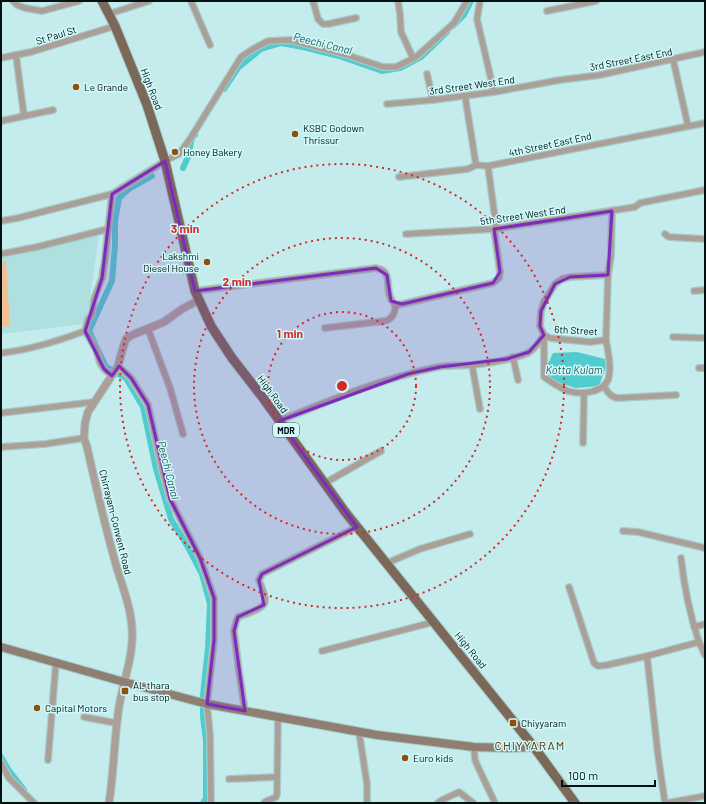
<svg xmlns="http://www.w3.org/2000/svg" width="706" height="804" viewBox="0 0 706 804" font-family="Barlow,sans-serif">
	<rect width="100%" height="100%" fill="#c5ecec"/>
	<polygon fill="#afe0e0" points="99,235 86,326 83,324 1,334 1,255"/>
	<polygon fill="#f1bf93" points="1,261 6,261 10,326 1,327"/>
	<polygon fill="#50ccce" points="577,352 605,359 606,367 599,386 576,388 556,382 544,372 553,353"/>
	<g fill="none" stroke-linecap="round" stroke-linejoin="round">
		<g stroke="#50ccce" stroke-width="6">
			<polyline points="453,26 464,15 471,1"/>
			<polyline points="224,89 238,68 261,49 281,43 303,47 339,56 382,71 400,68 421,57 447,32"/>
			<polyline points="183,168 188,157 192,138 195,135"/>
			<polyline points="152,176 129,189 119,198 115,221 115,245 112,281 89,331 106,367 126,378 143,407 156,469 171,519 189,549 202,574 210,604 208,648 203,695 203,717 206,741 206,798 203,803"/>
			<polyline points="1,757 8,769 24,790"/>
		</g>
		<g stroke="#a6c9c9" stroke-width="8">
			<g id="minor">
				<polyline points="13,1 17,5 25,8 42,11 79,1"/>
				<polyline points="191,1 210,45"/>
				<polyline points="313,1 318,19 323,24 328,24 356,18"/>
				<polyline points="398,1 400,14 401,32 413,58"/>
				<polyline points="480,1 477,19 494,92"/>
				<polyline points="547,11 596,1"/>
				<polyline points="109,14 149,1"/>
				<polyline points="16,55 24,116"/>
				<polyline points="1,58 31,52 115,26"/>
				<polyline points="673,59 688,126"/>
				<polyline points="427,74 433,100"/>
				<polyline points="465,96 476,165"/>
				<polyline points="387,104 433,100 494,92 560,80 600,75 705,52"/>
				<polyline points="1,121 53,110"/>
				<polyline points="399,177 468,169 476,165 488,166 705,123"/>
				<polyline points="1,221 18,218 112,194 165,161 179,154 190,139 241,57 253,49 268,41 290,40 344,54 383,67 396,67 416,57 454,23 467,1"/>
				<polyline points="406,234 494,229 635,207 640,203 705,190"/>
				<polyline points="665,234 669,237 705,239"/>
				<polyline points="1,254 37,247 108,229"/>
				<polyline points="608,275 606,340 590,342 550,338 544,335 540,326 541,311 544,302 555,284 562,279 570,277 608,275 611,256 612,211"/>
				<path d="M195 291 376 268C378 269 380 269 382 270 393 276 383 295 396 305L402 304 493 283 499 278 500 272 494 229 496 226 488 166"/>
				<polyline points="694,291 705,290"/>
				<path d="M325 328 385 321C394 318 394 313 396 305"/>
				<polyline points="148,329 170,388 183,434"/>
				<polyline points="85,331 96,349 100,363 104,369 112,376"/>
				<path d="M544 335V377C551 382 560 388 568 391 580 395 602 393 608 380 612 368 608 352 606 340"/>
				<polyline points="673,337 705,338"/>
				<path d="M1 353C30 350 58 341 85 331L88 319 92 314 94 299 102 278 105 258 112 194"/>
				<polyline points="513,357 518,380"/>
				<polyline points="472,365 480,409"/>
				<polyline points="118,366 131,378 148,405 162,470 170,499 200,558 214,598 214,640 207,704 210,735 211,803"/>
				<polyline points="699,368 705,368"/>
				<path d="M604 386C608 393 611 397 618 398L676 395"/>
				<polyline points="1,413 94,402"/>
				<path d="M279 421C331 400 383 378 438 367 449 365 461 366 472 365 490 363 511 360 528 353 535 349 540 341 544 335"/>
				<polyline points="583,443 584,393"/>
				<polyline points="1,447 45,444 84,438"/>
				<polyline points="325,483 381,451"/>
				<polyline points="623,531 638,532 705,548"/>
				<path d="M681 558C684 586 690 615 699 642"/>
				<polyline points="387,563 420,549 470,534"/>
				<polyline points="569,587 594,663 598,666 607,665 647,656"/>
				<polyline points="694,627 705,624"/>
				<polyline points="322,651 434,622"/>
				<path d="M245 711 239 671 234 631 236 622 238 617C245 614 265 609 265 601 266 596 261 586 259 580L262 574 357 527"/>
				<polyline points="84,717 116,723"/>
				<polyline points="359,732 367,784 367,803"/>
				<polyline points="474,747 475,760 478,767 495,803"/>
				<polyline points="48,760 56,662"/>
				<polyline points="1,763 9,778 34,803"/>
				<polyline points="229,779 277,777"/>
				<path d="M264 803C267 799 272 800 276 797L277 793 278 717"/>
				<polyline points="438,803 442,800 459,792 473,803"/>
				<polyline points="665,803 658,755 647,656 699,642 705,655"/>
				<polyline points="667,803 705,796"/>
			</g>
		</g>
		<g stroke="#a6c9c9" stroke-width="9">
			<path id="tertiary" d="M109 803C114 771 114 739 119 707 123 681 134 656 132 629 131 607 122 586 116 565 105 526 96 487 87 447L84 438 85 423 88 412 118 366 122 351 126 339 132 335 164 322 182 309 199 300"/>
		</g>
		<g stroke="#a6c9c9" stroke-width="10">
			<polyline id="secondary" points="1,647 124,682 207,704 278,717 377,735 474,747 510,748 534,747"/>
		</g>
		<g stroke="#a6c9c9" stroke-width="11">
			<polyline id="primary" points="102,1 115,26 147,105 165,161 195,291 211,326 232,358 263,398 346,513 534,747 575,803"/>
		</g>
		<use href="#minor" stroke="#aba097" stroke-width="5.5"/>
		<use href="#tertiary" stroke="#aba097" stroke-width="7"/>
		<use href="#secondary" stroke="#8f7f72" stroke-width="8"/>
		<use href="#primary" stroke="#7b6858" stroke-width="9"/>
	</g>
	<path fill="#7b2cbf" fill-opacity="0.2" stroke="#7b2cbf" stroke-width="3" stroke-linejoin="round" d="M165 161 195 291 376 268 387 275 391 301 402 304 493 283 500 272 494 229 612 211 608 275 570 277 555 284 541 311 540 326 544 335 529 352 507 359 440 367 408 374 279 421 357 527 262 574 259 580 264 605 238 617 234 631 245 711 207 704 214 640V598L200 558 170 499 148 405 131 378 119 366 112 376 104 369 85 331 102 278 112 194Z"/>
	<g fill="none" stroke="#d62828" stroke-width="2" stroke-dasharray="2 4">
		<circle cx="342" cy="386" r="74"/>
		<circle cx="342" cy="386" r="148"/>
		<circle cx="342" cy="386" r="222"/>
	</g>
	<g fill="#8b500b" stroke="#d2fafa" stroke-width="1.5">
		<circle cx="76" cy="87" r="4"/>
		<circle cx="295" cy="134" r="4"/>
		<circle cx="175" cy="152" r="4"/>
		<circle cx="207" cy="262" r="4"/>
		<rect x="121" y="687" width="8" height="8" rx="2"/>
		<circle cx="37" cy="708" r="4"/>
		<rect x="509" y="719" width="8" height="8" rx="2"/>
		<circle cx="405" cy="758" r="4"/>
	</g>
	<g text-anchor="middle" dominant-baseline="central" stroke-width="3" stroke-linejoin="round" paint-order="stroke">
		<rect fill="#d2fafa" stroke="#425757" stroke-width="1" x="273" y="423" width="26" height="14" rx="3"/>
		<g font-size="9" font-weight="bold" fill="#041111">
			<text x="286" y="430">MDR</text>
		</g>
		<g font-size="10" fill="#041111" stroke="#d2fafa">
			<text transform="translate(56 35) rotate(-17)">St Paul St</text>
			<text transform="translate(631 59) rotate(-11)">3rd Street East End</text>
			<text transform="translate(472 85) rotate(-8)">3rd Street West End</text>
			<text transform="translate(152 89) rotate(69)">High Road</text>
			<text transform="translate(550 144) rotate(-12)">4th Street East End</text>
			<text transform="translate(523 215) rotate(-8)">5th Street West End</text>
			<text transform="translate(576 330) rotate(3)">6th Street</text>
			<text transform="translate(273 394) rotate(54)">High Road</text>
			<text transform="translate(116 522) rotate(76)">Chirrayam-Convent Road</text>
			<text transform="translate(471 650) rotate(51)">High Road</text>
		</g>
		<g font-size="10" fill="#041111" stroke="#d2fafa" text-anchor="start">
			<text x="84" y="87">Le Grande</text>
			<text x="303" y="128">KSBC Godown<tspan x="303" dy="12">Thrissur</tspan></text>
			<text x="183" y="152">Honey Bakery</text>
			<text x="199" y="256" text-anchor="end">Lakshmi<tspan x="199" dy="12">Diesel House</tspan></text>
			<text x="133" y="685">AL thara<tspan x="133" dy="12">bus stop</tspan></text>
			<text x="45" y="708">Capital Motors</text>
			<text x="521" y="723">Chiyyaram</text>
			<text x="413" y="758">Euro kids</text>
		</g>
		<g font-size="11" font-style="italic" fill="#285c5d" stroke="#d2fafa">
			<text transform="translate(323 43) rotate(14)">Peechi Canal</text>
			<text x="574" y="369">Kotta Kulam</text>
			<text transform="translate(169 470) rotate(76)">Peechi Canal</text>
		</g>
		<g font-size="12" letter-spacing="1" fill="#5c3306" stroke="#d2fafa">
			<text x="530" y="745">CHIYYARAM</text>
		</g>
	</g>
	<circle cx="342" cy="386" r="6" fill="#d62828" stroke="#d2fafa" stroke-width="2"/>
	<g font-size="12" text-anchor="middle" font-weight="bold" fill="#d62828" stroke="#d2fafa" stroke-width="3" stroke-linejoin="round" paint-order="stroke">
		<text x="185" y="233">3 min</text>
		<text x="237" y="286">2 min</text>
		<text x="290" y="338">1 min</text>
	</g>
	<rect width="706" height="804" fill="none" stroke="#041111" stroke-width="4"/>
	<path d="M562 780v6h93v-6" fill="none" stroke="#041111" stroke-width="2"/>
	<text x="568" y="780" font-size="12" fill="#041111" stroke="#d2fafa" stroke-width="3" paint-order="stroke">100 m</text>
</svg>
